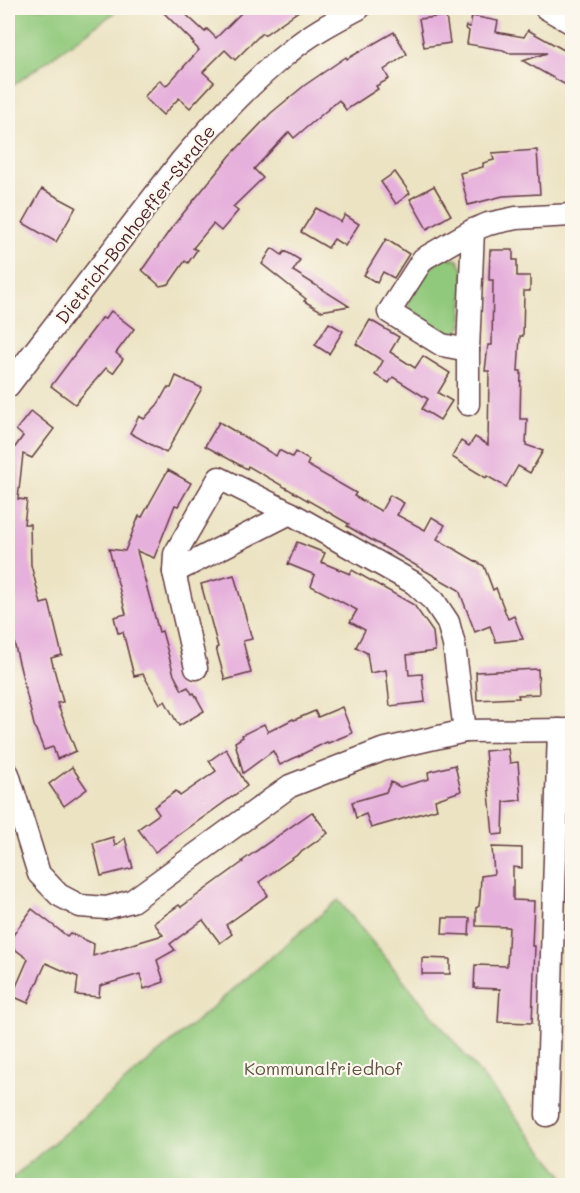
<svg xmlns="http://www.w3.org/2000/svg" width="580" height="1193" viewBox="0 0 580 1193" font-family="Mali,sans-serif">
	<rect width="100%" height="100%" fill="#fbf7ec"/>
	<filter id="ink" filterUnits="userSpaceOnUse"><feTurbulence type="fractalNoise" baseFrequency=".0167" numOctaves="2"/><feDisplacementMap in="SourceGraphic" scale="12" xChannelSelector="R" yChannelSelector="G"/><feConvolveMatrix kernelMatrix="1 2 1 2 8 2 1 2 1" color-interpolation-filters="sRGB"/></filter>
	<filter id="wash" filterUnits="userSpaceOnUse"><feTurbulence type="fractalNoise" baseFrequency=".008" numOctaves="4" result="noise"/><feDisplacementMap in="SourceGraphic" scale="24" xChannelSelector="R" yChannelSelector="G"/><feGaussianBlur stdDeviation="1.35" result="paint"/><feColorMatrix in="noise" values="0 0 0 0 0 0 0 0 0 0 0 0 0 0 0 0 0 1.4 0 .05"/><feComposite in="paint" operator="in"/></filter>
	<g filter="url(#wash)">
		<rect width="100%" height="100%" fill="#ece3c3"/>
		<g fill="#91c97c" stroke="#6e7454" stroke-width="1.5">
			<polygon points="8,8 121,8 8,89"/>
			<polygon points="444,257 458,260 464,271 462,324 456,336 442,335 411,317 408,300 429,269"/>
			<polygon points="338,900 571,1185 8,1185 8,1174 12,1178"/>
		</g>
		<g id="blocks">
			<g fill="#e6b0dc">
				<polygon points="159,8 179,8 205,32 207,29 216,38 246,8 303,8 264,35 262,33 235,60 225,50 203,72 214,82 190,108 179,98 163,115 144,97 160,80 166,86 199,50 193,44 194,43"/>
				<polygon points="446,16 450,43 424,47 419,19"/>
				<polygon points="472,16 498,21 496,32 524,37 528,30 573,55 573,89 523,61 547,53 509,53 503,50 467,44 469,31 465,28 466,26 470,27"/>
				<polygon points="394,32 407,54 384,70 389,79 376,86 378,89 346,110 339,100 294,138 289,132 254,169 263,178 233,207 238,211 221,231 213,224 193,248 197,250 188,263 185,261 169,284 160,286 142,270 172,227 230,156 271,113 305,85 346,57 347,59"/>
				<polygon points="537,150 540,194 503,196 468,205 460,173 483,167 483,163 494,160 492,153"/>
				<polygon points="395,172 410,193 396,204 381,182"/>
				<polygon points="434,186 451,215 427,229 410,199"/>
				<polygon points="42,189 76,207 56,242 23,223"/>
				<polygon points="316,208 341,222 345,215 359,224 345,246 334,239 328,248 301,232"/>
				<polygon points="386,239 409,254 394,278 383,272 377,283 364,275"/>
				<polygon points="272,248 282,255 285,251 300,260 293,271 349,306 321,311 304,301 306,299 262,264"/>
				<polygon points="490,250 513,250 513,260 517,260 517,276 530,276 530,291 524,291 523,336 520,336 518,371 521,371 520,419 527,419 526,445 543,451 530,473 518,466 506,487 487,476 486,478 452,457 461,441 469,446 475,437 488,445 489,371 485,371 488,345 492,345 493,280 489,280"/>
				<polygon points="111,311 134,329 116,353 123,359 113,373 106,368 75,404 51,386 102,318 105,319"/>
				<polygon points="370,320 399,337 390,352 415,368 423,356 450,373 438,393 452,401 440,420 422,409 428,399 393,377 389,383 375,375 383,361 356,344"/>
				<polygon points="329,323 343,331 329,354 315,345"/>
				<polygon points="176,376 202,388 166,453 130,433 139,416 144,419 158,404 167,388 171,388"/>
				<polygon points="31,411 54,429 32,458 23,454 18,499 27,500 24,524 30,524 31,565 41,604 49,602 62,655 51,658 63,702 57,703 76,751 57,759 53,747 44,750 34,725 8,617 8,457 23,436 16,430"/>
				<polygon points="219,422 276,456 279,450 292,457 295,452 309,460 307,465 356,493 354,496 381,511 390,495 404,503 397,515 425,530 432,517 445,525 437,539 484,566 493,590 496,588 508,619 514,616 523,639 496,642 490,626 475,632 459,590 347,526 349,524 248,466 247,469 205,446"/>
				<polygon points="168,470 191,483 178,506 175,505 154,558 137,551 159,632 162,631 174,675 182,690 188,687 192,694 194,693 204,711 179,726 165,701 160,704 143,674 134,676 123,632 118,633 114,617 126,614 109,549 125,551 139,516 142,517"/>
				<polygon points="297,542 325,553 321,562 350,574 352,570 414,605 433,632 435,651 407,655 409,675 422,674 425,702 390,706 386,670 370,673 367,653 356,647 365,630 350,622 357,610 311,586 315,575 288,564"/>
				<polygon points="234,575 252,639 243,641 251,673 225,680 216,648 218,647 201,584"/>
				<polygon points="538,669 539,694 518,695 519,698 477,700 476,672"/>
				<polygon points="342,707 352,733 328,743 327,742 280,765 273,751 243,773 235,742 243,737 242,735 264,724 268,732 293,719 294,720 315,711 318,717"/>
				<polygon points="226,749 247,786 155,852 138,829 159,814 154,807 176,791 180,796 216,771 209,761"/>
				<polygon points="508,749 510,763 518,762 521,800 504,802 503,834 493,835 485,751"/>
				<polygon points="455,765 461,791 435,800 437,809 371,828 366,814 356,818 352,802 386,792 391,782 400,787 429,779 428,772"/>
				<polygon points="72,767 87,789 64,806 49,784"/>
				<polygon points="312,812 328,833 259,882 268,895 226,925 232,934 220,943 203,920 170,944 175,950 157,960 164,982 144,989 140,974 100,986 99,997 76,995 78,977 46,963 28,1003 12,996 28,959 8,944 8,942 32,909 67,936 70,933 94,944 93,956 163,935 154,923 179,905 181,907 243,862 242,861"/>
				<polygon points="113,837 115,846 125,838 133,868 101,876 93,843"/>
				<polygon points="492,847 522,848 522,868 513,867 513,900 534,901 532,946 535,946 532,1023 498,1022 500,989 474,988 475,965 507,966 509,927 476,926 476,908 479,906 480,897 481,876 494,874"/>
				<polygon points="443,918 470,918 469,935 442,934"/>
				<polygon points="422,958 450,959 450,974 422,974"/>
			</g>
		</g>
	</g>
	<g filter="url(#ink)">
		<use href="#blocks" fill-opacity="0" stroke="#623c42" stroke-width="1.5"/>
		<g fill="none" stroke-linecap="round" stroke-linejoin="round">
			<g stroke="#623c42" stroke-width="25">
				<g id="minor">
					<polyline points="546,8 572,23"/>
					<polyline points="473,230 468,350 442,345 389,312 423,259 473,230 488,224 516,218 572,215"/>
					<path d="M8 386 182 160C214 122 251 82 289 52 310 34 335 21 359 8"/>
					<polyline points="468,404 468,350"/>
					<polyline points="174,572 290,513"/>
					<polyline points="196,668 174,572 175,554 219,478 290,513 414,583 434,601 448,622 454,645 465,731"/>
					<polyline points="8,774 39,874 59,895 80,906 106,908 132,901 290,786 382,750 465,731 572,730"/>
					<polyline points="547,1115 559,730"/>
				</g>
			</g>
			<use href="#minor" stroke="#fff" stroke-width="22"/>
		</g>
	</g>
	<g text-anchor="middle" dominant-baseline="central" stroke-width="4.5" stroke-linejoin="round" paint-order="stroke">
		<g font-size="18" fill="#4a1f2b" stroke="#fbf7ec">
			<text transform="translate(135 224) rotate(-52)">Dietrich-Bonhoeffer-Straße</text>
		</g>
		<g font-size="18" fill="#5f5243" stroke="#fbf7ec">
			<text x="323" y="1068">Kommunalfriedhof</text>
		</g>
	</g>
	<rect width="580" height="1193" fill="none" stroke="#fbf7ec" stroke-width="30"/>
</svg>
